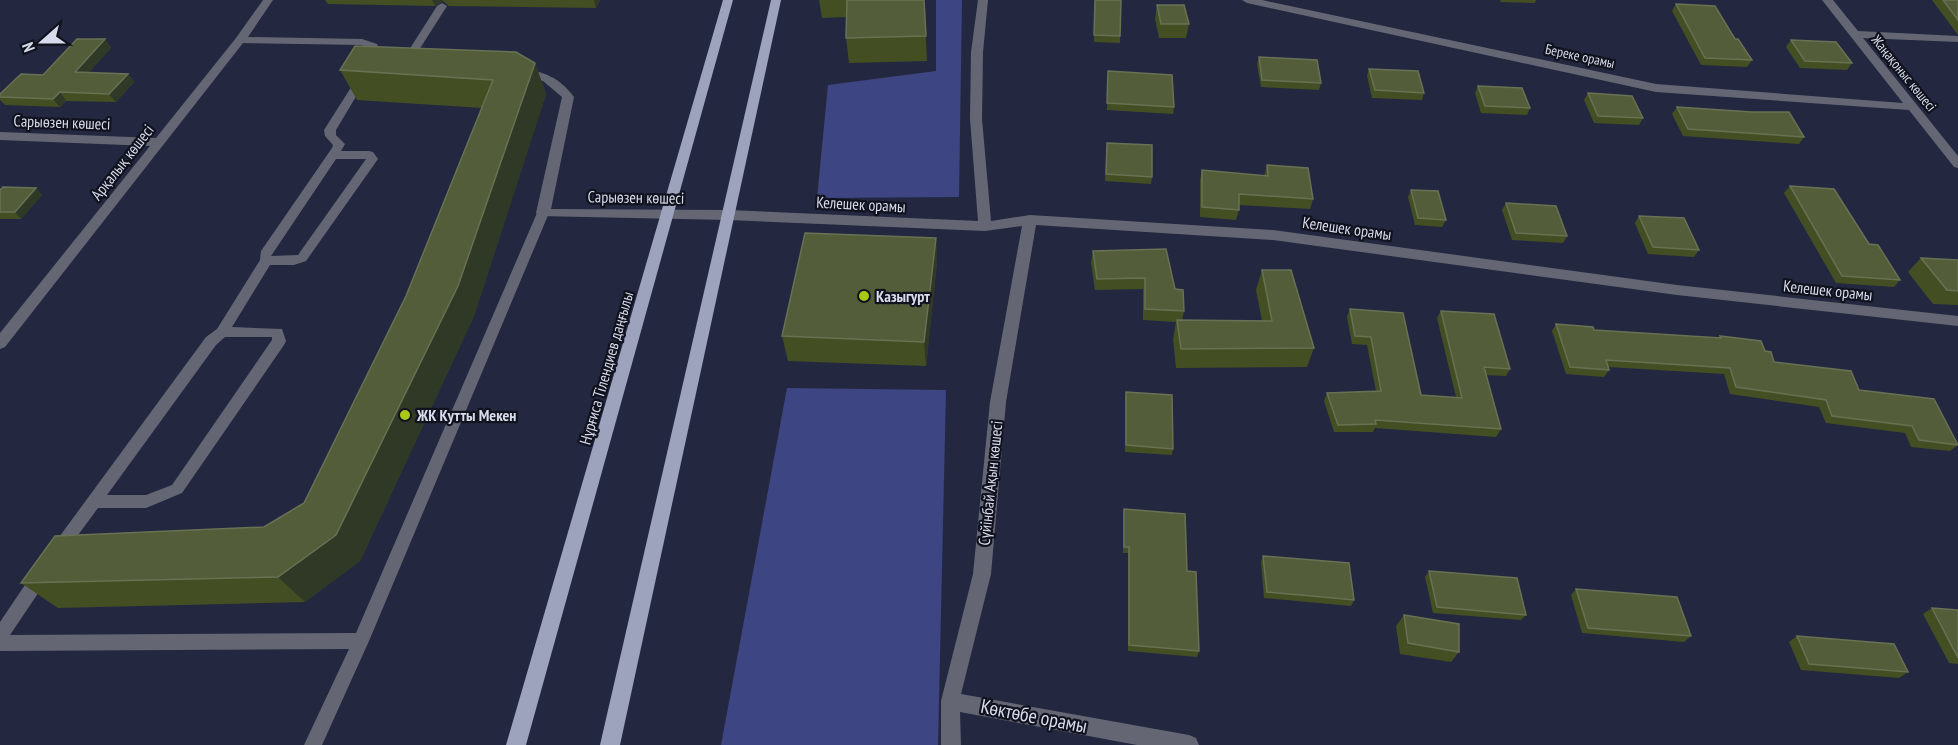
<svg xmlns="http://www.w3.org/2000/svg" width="1958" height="745" viewBox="0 0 1958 745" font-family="'PT Sans Narrow',sans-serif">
	<rect width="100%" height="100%" fill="#232840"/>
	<g fill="#3d4682">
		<polygon points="936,0 962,0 959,197 817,198 828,85 936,71"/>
		<polygon points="787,388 946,390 938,745 721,745"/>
	</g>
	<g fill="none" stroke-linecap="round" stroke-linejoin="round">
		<g fill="#646773" fill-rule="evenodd">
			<polygon points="442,3 447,6 412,61 407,64 403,63 402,61 437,6"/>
			<path d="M362 75 367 78 336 130V135L345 144 341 151H369L373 152 378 159 306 261 294 265H270L232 327 282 329 286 341 284 345 182 493 146 508H98L64 554 59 556 54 554 51 549 54 544 206 337 217 329 260 260 261 251 332 148 333 145 325 136 324 130 357 78ZM336 159H366L298 255 271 256ZM225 337H272V340L172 485 146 495H107L216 345Z"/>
			<polygon points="543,209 549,213 369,641 322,745 304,745 349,649 0,651 0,622 35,570 41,568 47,570 49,575 47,580 10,635 356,633 537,213"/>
		</g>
		<g fill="#646773" fill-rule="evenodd">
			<polygon points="263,0 273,0 248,37 362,39 377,44 381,54 392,59 386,62 372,58 368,48 361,45 243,43 5,347 0,349 0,333 150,146 0,140 0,132 156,138 236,38"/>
			<path d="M978 0H988L983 52 982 119 991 221 1030 215 1273 230 1677 285 1958 316V326L1677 295 1273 240 1036 225 1006 402 991 574 961 694 1189 735 1196 738 1199 745H1137L960 712 961 745H941V701L973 574 990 402 1022 226 985 231 728 220 538 216 536 213 562 97 543 81 515 72 521 69C544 71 560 78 574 97L551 209 728 210 978 221 970 119 971 52Z"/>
			<polygon points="1242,0 1262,0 1656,84 1903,103 1822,0 1833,0 1858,31 1958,36 1958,42 1863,38 1958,156 1958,168 1954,167 1909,110 1656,92 1247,3"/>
		</g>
		<g fill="#9da3bd" fill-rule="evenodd">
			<polygon points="723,0 733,0 526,745 506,745"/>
			<polygon points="771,0 781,0 620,745 600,745"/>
		</g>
	</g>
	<g fill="#444e23">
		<polygon points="325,0 600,0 596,8 449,6 443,1 435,6 328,4"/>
		<polygon points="819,0 924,0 927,61 849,63 846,38 847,17 822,18"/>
		<polygon points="1095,0 1120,36 1120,43 1094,42"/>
		<polygon points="1500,0 1536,0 1535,3 1501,2"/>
		<polygon points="1932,0 1958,0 1958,35"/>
		<polygon points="1676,4 1735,39 1752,60 1747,67 1701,65 1672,11"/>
		<polygon points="1157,5 1189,24 1186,38 1159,38 1155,19"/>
		<polygon points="105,39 111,48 88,73 128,74 134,82 116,102 66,101 60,107 5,105 0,100 0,94 43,75"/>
		<polygon points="1791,40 1852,63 1847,70 1800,68 1786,47"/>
		<polygon points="1259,57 1321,83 1319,90 1261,87 1257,64"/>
		<polygon points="535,63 546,94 474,316 360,561 305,602 58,608 21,583 264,527 304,503 406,296 482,108 357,100 340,70"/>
		<polygon points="1369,69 1424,93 1422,100 1372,98 1367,76"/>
		<polygon points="1108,71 1174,107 1173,114 1107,110"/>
		<polygon points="1478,86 1530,108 1527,115 1481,113 1475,93"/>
		<polygon points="1588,93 1643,118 1639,125 1594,123 1584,100"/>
		<polygon points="1677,107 1804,137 1799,144 1683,136 1672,114"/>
		<polygon points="1107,143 1152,177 1151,184 1105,181"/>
		<polygon points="1267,165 1313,199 1310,209 1239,205 1239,210 1236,220 1200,217 1200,180 1202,170 1264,176"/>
		<polygon points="1790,186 1869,244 1900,280 1894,287 1836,283 1784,193"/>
		<polygon points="36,188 42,195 21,219 0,219 0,190"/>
		<polygon points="1411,190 1446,220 1442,227 1415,225 1408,197"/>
		<polygon points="1506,203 1567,236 1563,243 1512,240 1502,210"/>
		<polygon points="1639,216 1699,250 1694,257 1648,254 1635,223"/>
		<polygon points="936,238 937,263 926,366 788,361 782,336"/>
		<polygon points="1093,251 1175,289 1184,311 1182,320 1262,321 1256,290 1262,270 1314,348 1307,367 1176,368 1173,339 1176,322 1143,320 1143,289 1095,290 1091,263"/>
		<polygon points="1921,258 1958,260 1958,305 1933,304 1908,272"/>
		<polygon points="1350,309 1421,395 1456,397 1437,318 1441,311 1510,369 1506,376 1486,375 1501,429 1496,437 1375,428 1373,432 1334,432 1324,401 1327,393 1376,391 1367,345 1352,344 1347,317"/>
		<polygon points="1556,324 1594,330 1718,338 1720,336 1765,351 1774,362 1859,390 1958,445 1950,451 1911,447 1905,433 1826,423 1819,407 1730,394 1724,374 1608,367 1609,370 1604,377 1566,374 1552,331"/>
		<polygon points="1126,392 1173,449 1172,455 1125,452 1125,398"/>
		<polygon points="1124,509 1187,571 1199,651 1197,657 1128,651 1128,553 1123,553 1123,515"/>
		<polygon points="1263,556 1354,600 1351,606 1264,598 1261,562"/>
		<polygon points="1429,571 1526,615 1521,620 1433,613 1425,577"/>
		<polygon points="1576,589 1691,636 1684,642 1582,633 1571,595"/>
		<polygon points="1932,608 1958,610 1958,664 1949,663 1923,614"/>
		<polygon points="1404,615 1459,652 1451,662 1400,654 1396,626"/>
		<polygon points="1797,636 1908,672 1899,678 1801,670 1789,642"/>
	</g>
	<g fill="#303826">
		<polygon points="432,0 443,0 443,1 435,6"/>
		<polygon points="594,0 600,0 596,8"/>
		<polygon points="105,39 111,48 81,81 75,72"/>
		<polygon points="535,63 546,94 474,316 360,561 305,602 278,577"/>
		<polygon points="128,74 134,82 116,102 109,94"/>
		<polygon points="60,92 66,101 60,107 53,99"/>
		<polygon points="36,188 42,195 21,219 15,212"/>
		<polygon points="936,238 937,263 926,366 924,342"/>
	</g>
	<g fill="#545d39" stroke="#687154" stroke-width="1.5">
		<polygon points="847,0 924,0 926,36 846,38"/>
		<polygon points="1095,0 1121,0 1120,36 1094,35"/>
		<polygon points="1943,0 1958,0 1958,20"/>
		<polygon points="1676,4 1715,6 1735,39 1738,39 1752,60 1705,58"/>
		<polygon points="1157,5 1184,5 1189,24 1161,24"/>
		<polygon points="77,39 105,39 75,72 128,74 109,94 60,92 53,99 0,97 0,94 21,74 43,75"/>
		<polygon points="1791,40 1836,42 1852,63 1805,61"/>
		<polygon points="355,46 516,52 535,63 458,286 336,535 278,577 21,583 55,536 264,527 304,503 406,296 493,80 340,70"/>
		<polygon points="1259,57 1317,60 1321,83 1262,80"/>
		<polygon points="1369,69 1418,71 1424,93 1375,90"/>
		<polygon points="1108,71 1172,75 1174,107 1107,103"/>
		<polygon points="1478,86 1522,88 1530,108 1485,106"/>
		<polygon points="1588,93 1632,96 1643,118 1598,116"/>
		<polygon points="1677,107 1752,112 1789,112 1804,137 1688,129"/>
		<polygon points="1107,143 1152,145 1152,177 1106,174"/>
		<polygon points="1267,165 1308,168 1313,199 1239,194 1239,210 1202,207 1202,170 1268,176"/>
		<polygon points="1790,186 1834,189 1869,244 1878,245 1900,280 1842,276"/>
		<polygon points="3,187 36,188 15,212 0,212 0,190"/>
		<polygon points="1411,190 1438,191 1446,220 1418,218"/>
		<polygon points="1506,203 1556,206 1567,236 1516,233"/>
		<polygon points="1639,216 1684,218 1699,250 1653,247"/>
		<polygon points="805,233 936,238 924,342 782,336"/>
		<polygon points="1166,249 1175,289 1183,290 1184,311 1145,309 1145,278 1097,279 1093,251"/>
		<polygon points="1921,258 1958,260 1958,291 1947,290"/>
		<polygon points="1262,270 1291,270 1314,348 1181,349 1177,320 1272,321"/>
		<polygon points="1350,309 1403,313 1421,395 1462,398 1441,311 1494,314 1510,369 1484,367 1501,429 1375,420 1376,424 1338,425 1327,393 1381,391 1371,337 1355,336"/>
		<polygon points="1556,324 1593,327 1594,330 1721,338 1720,336 1761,341 1765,351 1771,352 1774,362 1851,371 1859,390 1934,399 1958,445 1919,440 1912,426 1832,416 1826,400 1736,387 1730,368 1606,360 1609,370 1570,367"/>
		<polygon points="1126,392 1172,395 1173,449 1126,445"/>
		<polygon points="1124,509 1185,514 1187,571 1196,572 1199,651 1129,645 1129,547 1124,547"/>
		<polygon points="1263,556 1349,563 1354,600 1267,592"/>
		<polygon points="1429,571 1517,578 1526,615 1437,607"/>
		<polygon points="1576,589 1677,597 1691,636 1588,628"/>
		<polygon points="1932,608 1958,610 1958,658"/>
		<polygon points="1404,615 1459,624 1459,652 1408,643"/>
		<polygon points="1797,636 1894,644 1908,672 1809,664"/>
	</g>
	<g fill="#aac718" stroke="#10121d" stroke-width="2">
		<circle cx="864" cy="296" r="6"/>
		<circle cx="405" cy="415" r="6"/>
	</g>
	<g text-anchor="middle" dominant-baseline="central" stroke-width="4.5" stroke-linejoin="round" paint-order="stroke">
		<g font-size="14" fill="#d7dbeb" stroke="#10121d">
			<text transform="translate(1580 56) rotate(12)">Береке орамы</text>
			<text transform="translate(1904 73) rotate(51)">Жаңақоныс көшесі</text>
		</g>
		<g font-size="16" fill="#d7dbeb" stroke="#10121d">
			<text transform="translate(62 122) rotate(2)">Сарыөзен көшесі</text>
			<text transform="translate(122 162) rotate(-52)">Арқалық көшесі</text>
			<text transform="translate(636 197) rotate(1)">Сарыөзен көшесі</text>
			<text transform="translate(861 204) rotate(3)">Келешек орамы</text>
			<text transform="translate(1347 228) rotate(8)">Келешек орамы</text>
			<text transform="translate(1828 290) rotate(6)">Келешек орамы</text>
			<text transform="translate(606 368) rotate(-74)">Нұрғиса Тілендиев даңғылы</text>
			<text transform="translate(990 483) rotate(-84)">Сүйінбай Ақын көшесі</text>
		</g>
		<g font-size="16" font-weight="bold" fill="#d7dbeb" stroke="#10121d" text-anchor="start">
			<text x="876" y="296">Казыгурт</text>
			<text x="417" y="415">ЖК Кутты Мекен</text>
		</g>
		<g font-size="20" fill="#d7dbeb" stroke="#10121d">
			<text transform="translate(1034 716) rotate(11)">Көктөбе орамы</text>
		</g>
	</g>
	<g transform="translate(42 42) rotate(249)" stroke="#10121d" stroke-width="4.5" paint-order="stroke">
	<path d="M0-4.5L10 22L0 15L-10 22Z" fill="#d7dbeb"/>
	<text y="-9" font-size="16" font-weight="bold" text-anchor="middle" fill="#d7dbeb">N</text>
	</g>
</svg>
